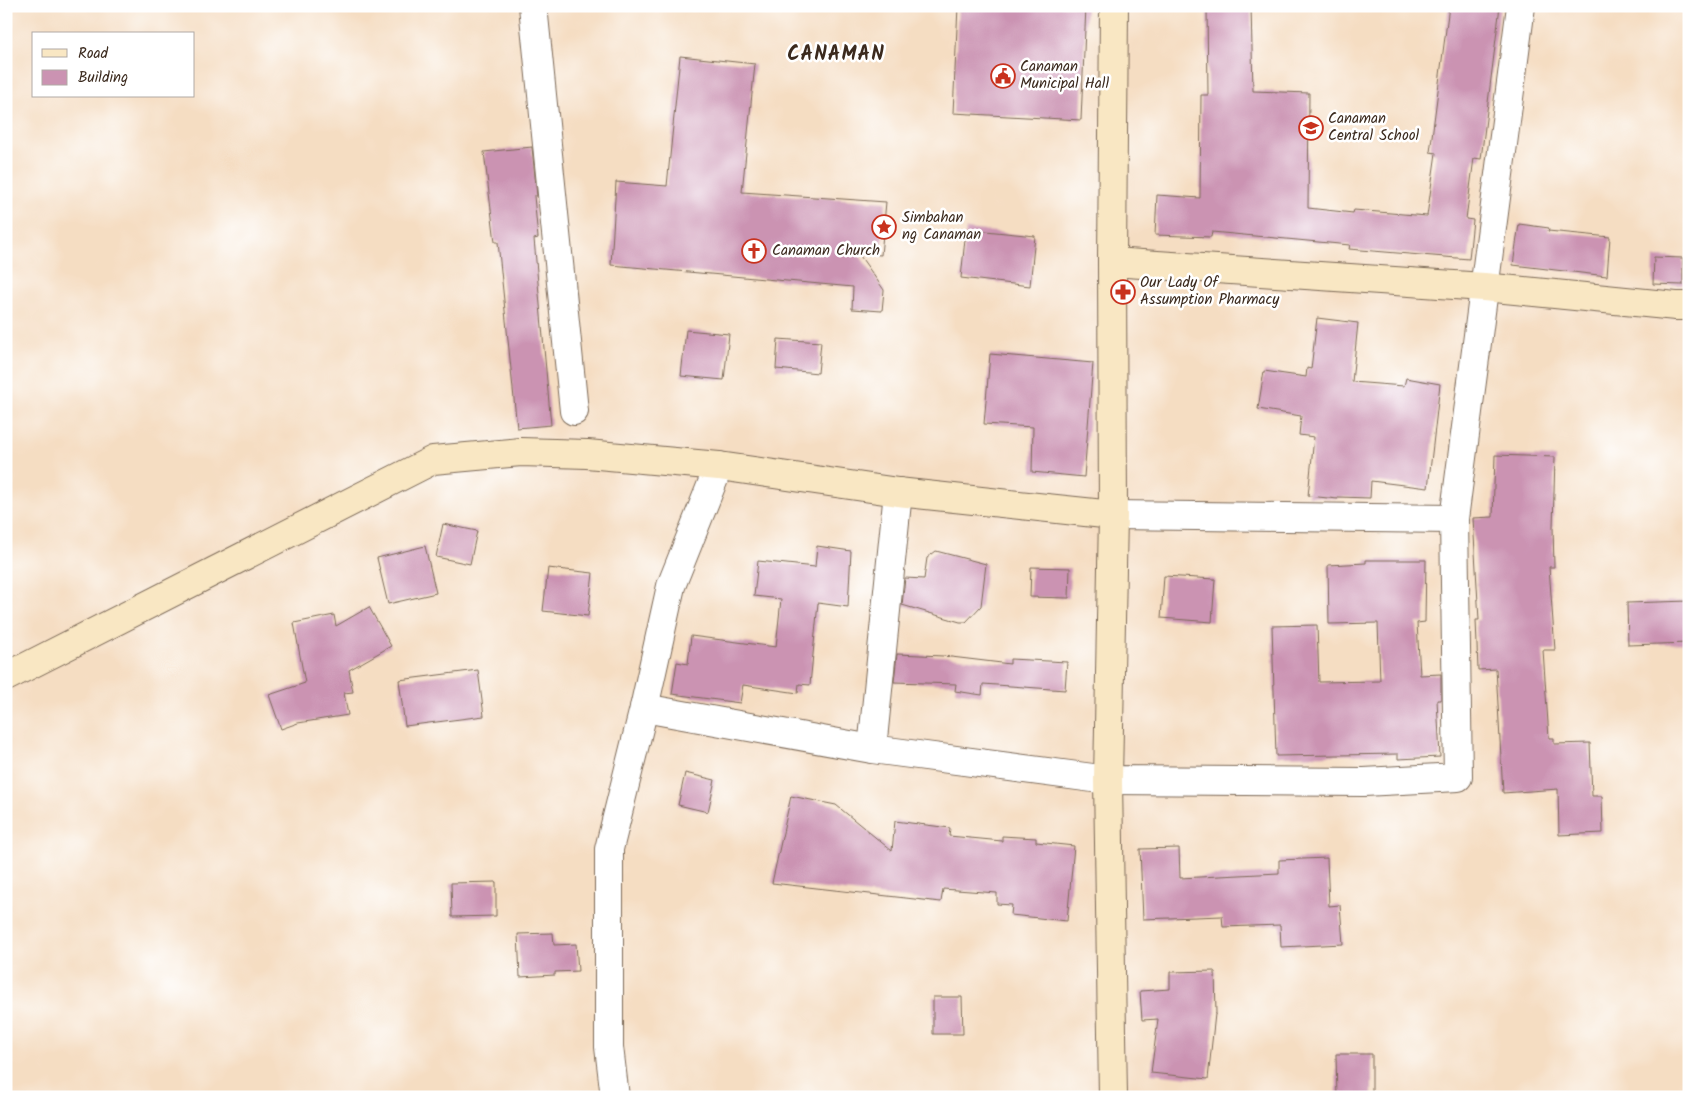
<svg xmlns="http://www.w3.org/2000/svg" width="1695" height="1103" viewBox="0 0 1695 1103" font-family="Kalam,sans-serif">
	<rect width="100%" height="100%" fill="#fff"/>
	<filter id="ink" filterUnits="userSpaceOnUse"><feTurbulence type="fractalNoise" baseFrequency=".02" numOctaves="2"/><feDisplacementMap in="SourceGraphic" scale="10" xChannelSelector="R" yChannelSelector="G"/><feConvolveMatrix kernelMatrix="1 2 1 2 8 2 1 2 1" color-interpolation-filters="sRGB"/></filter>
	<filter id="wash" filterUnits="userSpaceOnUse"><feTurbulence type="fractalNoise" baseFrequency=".0096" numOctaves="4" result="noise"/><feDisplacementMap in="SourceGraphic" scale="20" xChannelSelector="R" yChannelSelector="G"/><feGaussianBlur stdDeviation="1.12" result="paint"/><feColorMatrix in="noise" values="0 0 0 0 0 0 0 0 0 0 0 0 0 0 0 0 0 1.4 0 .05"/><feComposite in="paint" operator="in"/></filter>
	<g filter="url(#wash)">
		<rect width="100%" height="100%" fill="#f5ddc2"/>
		<g id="blocks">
			<g fill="#cb93b2">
				<polygon points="958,6 1086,6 1081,120 953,113"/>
				<polygon points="1207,6 1251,6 1253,91 1309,93 1308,208 1353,213 1354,210 1427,216 1436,153 1430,152 1449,6 1500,6 1481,159 1474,158 1466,219 1473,220 1469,259 1349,249 1350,245 1212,232 1211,237 1155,235 1157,195 1200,198 1201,95 1208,95"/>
				<polygon points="680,56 755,64 742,192 886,202 881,255 858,253 884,290 882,311 852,309 853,287 611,265 616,182 667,186"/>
				<polygon points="532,147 537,196 534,196 538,238 534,239 551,425 517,428 498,242 495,242 484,152"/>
				<polygon points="1519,224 1549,228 1548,231 1610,237 1607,276 1513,265"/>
				<polygon points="966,229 1035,236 1030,286 961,278"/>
				<polygon points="1654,257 1683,258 1683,285 1653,284"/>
				<polygon points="1317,318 1358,323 1352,382 1404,386 1406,378 1440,384 1428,488 1371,481 1370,498 1338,497 1338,499 1308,496 1314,437 1299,435 1301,416 1258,409 1264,371 1306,377 1307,368 1311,369"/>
				<polygon points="686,330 729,334 724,380 681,376"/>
				<polygon points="778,339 821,342 818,373 776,369"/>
				<polygon points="990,354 1093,363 1084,477 1032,472 1033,427 984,424"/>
				<polygon points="1495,455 1555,457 1553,527 1554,567 1549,567 1555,650 1543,650 1549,738 1554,738 1554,744 1590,743 1592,796 1602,796 1603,833 1559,835 1558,789 1503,793 1496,669 1478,670 1476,620 1479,620 1473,518 1493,517"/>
				<polygon points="443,524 477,531 470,564 436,557"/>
				<polygon points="425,546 436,593 388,604 377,558"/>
				<polygon points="817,546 851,551 848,607 818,603 810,685 799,684 798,693 743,685 740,703 672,694 677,662 688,664 691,636 776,647 781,599 754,596 758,561 815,567"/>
				<polygon points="936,551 986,564 981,606 966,622 960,622 902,605 905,578 924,579 927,558"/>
				<polygon points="1366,560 1426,560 1425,622 1417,623 1420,675 1441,674 1441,700 1437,700 1440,757 1398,759 1398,754 1276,756 1272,626 1317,625 1319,682 1380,681 1378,623 1329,624 1328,565 1366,563"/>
				<polygon points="1031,567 1070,568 1069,598 1030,597"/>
				<polygon points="548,568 593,573 588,616 543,611"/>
				<polygon points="1164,576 1215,579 1212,622 1161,618"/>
				<polygon points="1689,601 1689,643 1628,645 1627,603"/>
				<polygon points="369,607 391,646 349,670 353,692 344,693 348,715 298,723 281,729 269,695 305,683 294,623 334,615 336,626"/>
				<polygon points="897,654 943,656 1010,664 1010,659 1067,662 1065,690 983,684 982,695 955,691 956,684 894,682"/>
				<polygon points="478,670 484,716 405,726 399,680"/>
				<polygon points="685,773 715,780 708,812 678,805"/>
				<polygon points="791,796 836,805 892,851 895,821 950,828 949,836 1002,841 1002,836 1036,838 1036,842 1074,846 1067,921 1011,915 1012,905 997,904 997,893 943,889 941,902 772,883"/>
				<polygon points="1179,848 1180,878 1279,873 1279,860 1327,858 1329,906 1340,905 1343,944 1281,947 1280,925 1223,927 1222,916 1143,919 1140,849"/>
				<polygon points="496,882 496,916 452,917 451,883"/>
				<polygon points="553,933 554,945 576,944 578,971 555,972 555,975 520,977 518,934"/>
				<polygon points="1215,971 1216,1014 1215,1014 1208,1079 1151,1073 1158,1019 1142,1020 1140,991 1170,989 1170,972"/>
				<polygon points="933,997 962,997 963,1034 933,1034"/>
				<polygon points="1336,1054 1372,1054 1372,1097 1337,1097"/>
			</g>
		</g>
	</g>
	<g filter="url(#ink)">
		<use href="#blocks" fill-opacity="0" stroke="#7c6957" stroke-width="1"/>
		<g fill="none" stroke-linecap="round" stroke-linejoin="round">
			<g stroke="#7c6957" stroke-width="30">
				<g id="street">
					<polyline points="533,6 574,411"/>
					<polyline points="1113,515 1454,519"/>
					<polyline points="644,708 872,749 1108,780 1364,782 1458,777 1454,519 1521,6"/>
					<polyline points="872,749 898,492"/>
					<polyline points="615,1097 609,1047 609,849 644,708 671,586 719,466"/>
				</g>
			</g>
			<g stroke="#7c6957" stroke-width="30">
				<g id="secondary">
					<polyline points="1112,262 1484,287 1676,306 1689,306"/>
					<polyline points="6,677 433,460 521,452 587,454 719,466 898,492 1113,515"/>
					<polyline points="1113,1097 1108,780 1113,515 1112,262 1114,6"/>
				</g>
			</g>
			<use href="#street" stroke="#fff" stroke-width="28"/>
			<use href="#secondary" stroke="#f9e7c3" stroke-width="28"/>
		</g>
	</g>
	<defs>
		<g id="civic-ring" transform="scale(1.25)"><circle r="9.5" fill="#fff" stroke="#c8321e" stroke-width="1.5"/><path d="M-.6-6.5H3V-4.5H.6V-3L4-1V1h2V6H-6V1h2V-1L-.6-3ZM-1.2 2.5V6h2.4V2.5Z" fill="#c8321e"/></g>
		<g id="school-ring" transform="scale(1.25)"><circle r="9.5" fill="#fff" stroke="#c8321e" stroke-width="1.5"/><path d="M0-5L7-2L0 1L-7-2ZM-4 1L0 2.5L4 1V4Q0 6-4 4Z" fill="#c8321e"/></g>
		<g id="sight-ring" transform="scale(1.25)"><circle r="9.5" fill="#fff" stroke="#c8321e" stroke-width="1.5"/><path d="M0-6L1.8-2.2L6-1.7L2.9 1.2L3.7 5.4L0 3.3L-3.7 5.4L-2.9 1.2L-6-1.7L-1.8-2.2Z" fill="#c8321e"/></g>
		<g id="church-ring" transform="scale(1.25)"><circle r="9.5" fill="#fff" stroke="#c8321e" stroke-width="1.5"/><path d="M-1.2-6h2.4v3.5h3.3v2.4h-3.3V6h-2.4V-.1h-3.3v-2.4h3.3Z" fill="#c8321e"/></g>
		<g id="pharmacy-ring" transform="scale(1.25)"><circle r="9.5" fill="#fff" stroke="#c8321e" stroke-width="1.5"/><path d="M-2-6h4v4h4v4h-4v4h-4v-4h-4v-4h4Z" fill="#c8321e"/></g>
	</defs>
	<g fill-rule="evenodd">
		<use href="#civic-ring" x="1003" y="76"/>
		<use href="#school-ring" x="1311" y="128"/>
		<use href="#sight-ring" x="884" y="227"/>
		<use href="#church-ring" x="754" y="251"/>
		<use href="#pharmacy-ring" x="1123" y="292"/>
	</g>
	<g text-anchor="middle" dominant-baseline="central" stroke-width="5" stroke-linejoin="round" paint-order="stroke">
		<g font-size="15" fill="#3b2a1e" stroke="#fff" text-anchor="start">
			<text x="1020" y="67">Canaman<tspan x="1020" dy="17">Municipal Hall</tspan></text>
			<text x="1328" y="119">Canaman<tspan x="1328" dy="17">Central School</tspan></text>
			<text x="902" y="218">Simbahan<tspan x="902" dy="17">ng Canaman</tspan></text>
			<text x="772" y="251">Canaman Church</text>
			<text x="1140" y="283">Our Lady Of<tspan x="1140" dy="17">Assumption Pharmacy</tspan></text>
		</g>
		<g font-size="20" font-weight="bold" letter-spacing="1" fill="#3b2a1e" stroke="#fff">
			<text x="836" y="55">CANAMAN</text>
		</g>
	</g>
	<rect width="1695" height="1103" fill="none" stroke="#fff" stroke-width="25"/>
	<rect x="32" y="32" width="162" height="65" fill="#ffffff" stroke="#b1aaa5"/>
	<rect x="42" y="49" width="25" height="8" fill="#f9e7c3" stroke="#b1aaa5"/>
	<text x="78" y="58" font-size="15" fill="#3b2a1e">Road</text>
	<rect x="42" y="70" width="25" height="15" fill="#cb93b2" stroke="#b1aaa5"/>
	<text x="78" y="82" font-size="15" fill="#3b2a1e">Building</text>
</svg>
